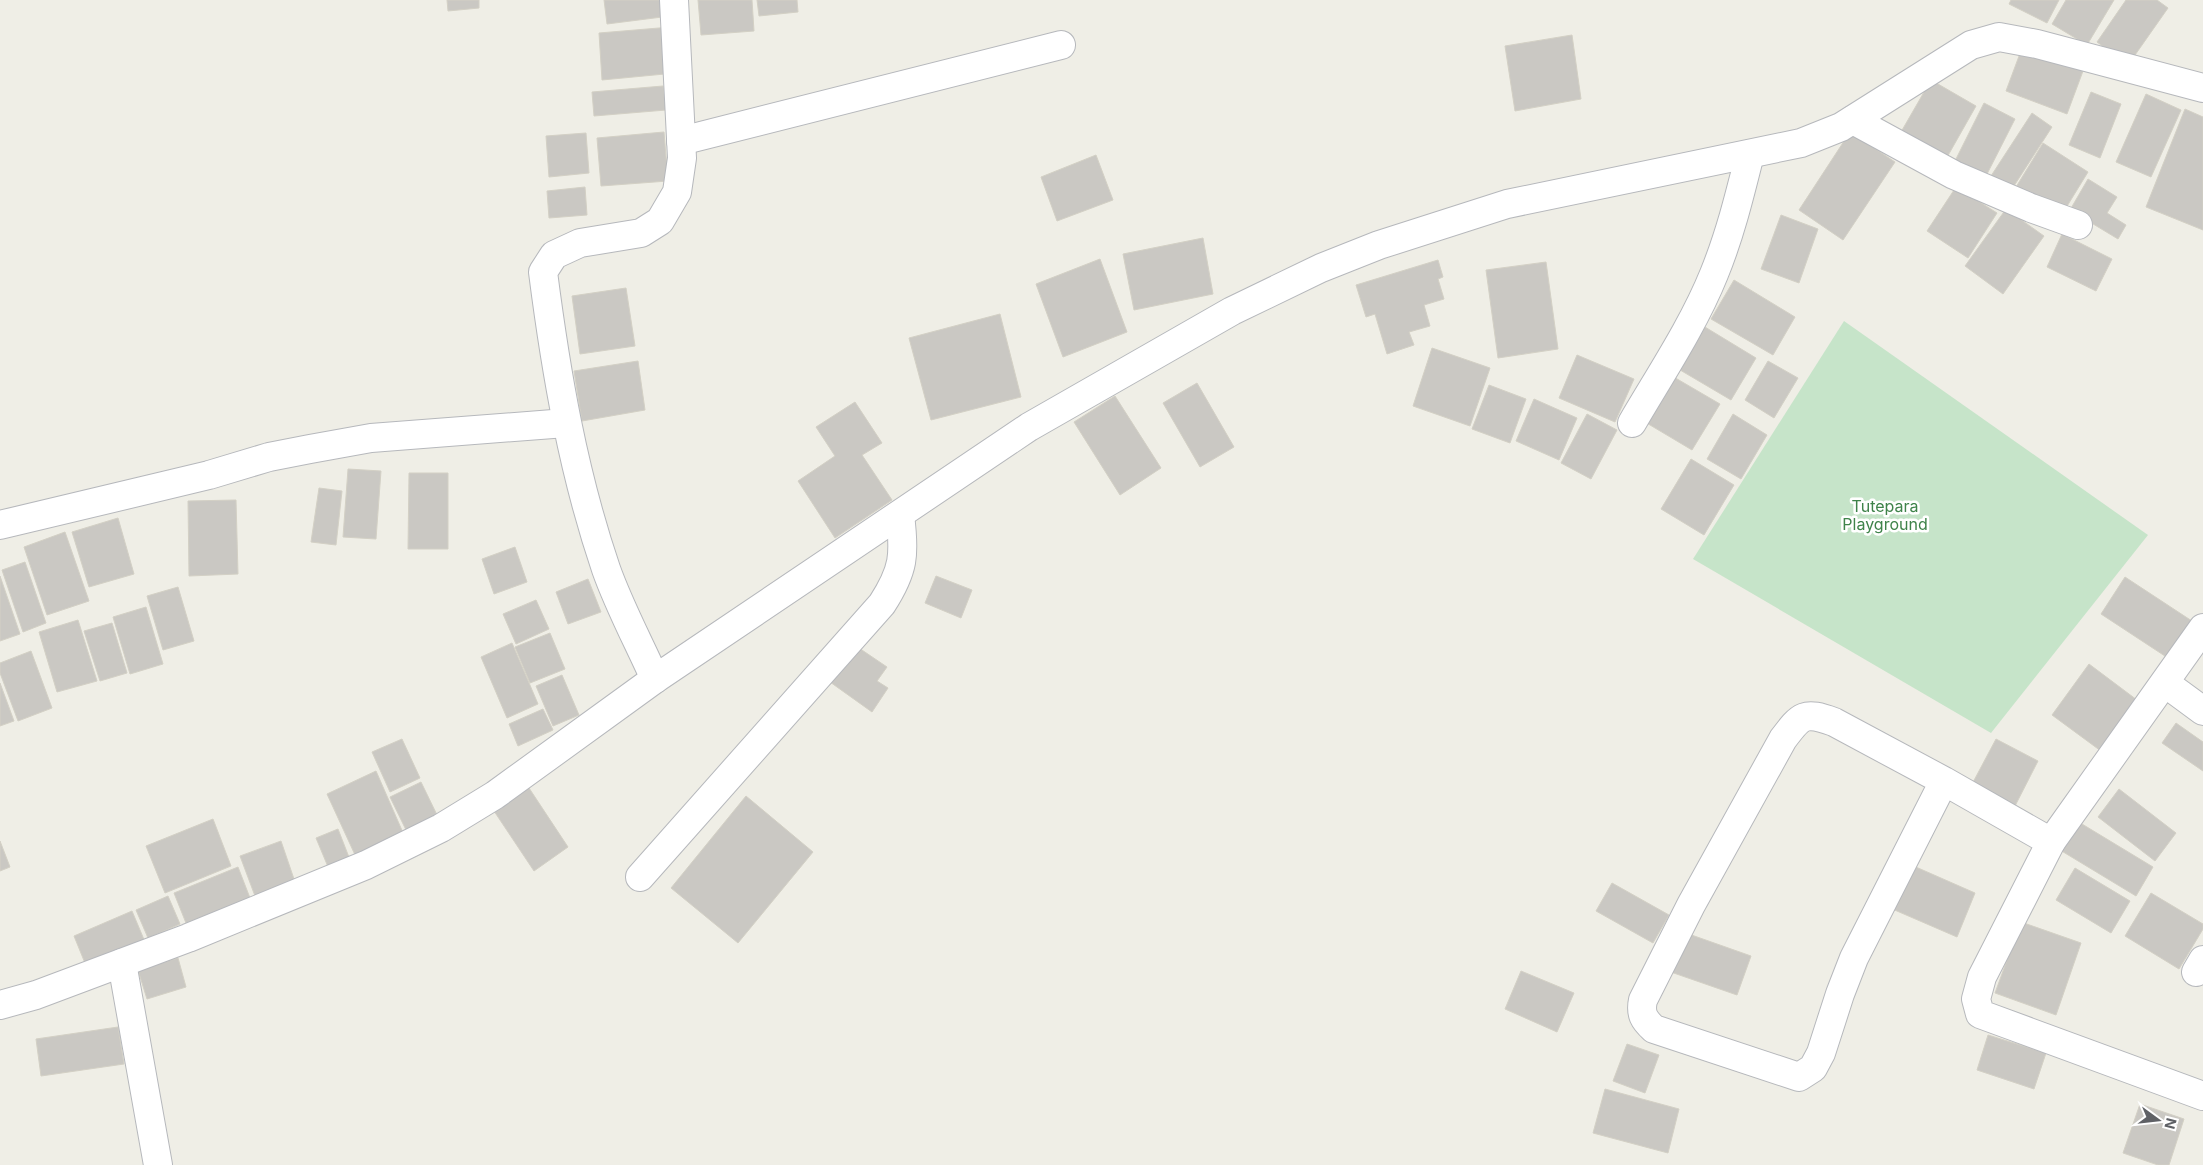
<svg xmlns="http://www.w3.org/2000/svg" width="2203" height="1165" viewBox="0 0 2203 1165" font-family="Inter,sans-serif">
	<rect width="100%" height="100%" fill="#efeee6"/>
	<polygon fill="#c6e4c9" points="1844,321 2148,535 1991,733 1693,559"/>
	<g fill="#cac8c3" stroke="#d3d0c5">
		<polygon points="447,0 479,0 479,8 448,11"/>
		<polygon points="604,0 668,0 670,16 607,24"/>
		<polygon points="698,0 752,0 754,31 701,35"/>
		<polygon points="757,0 797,0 798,12 759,16"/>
		<polygon points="2011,0 2059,0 2047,23 2009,4"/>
		<polygon points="2066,0 2114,0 2087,45 2052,24"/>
		<polygon points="2126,0 2157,0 2168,8 2128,65 2097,42"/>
		<polygon points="671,27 675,73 602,80 599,33"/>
		<polygon points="1572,35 1581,99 1515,111 1505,46"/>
		<polygon points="2022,48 2083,71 2067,114 2006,91"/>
		<polygon points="1931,80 1976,106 1946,159 1901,132"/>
		<polygon points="663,86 666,110 594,116 592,92"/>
		<polygon points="2091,92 2121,104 2100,158 2069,145"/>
		<polygon points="2146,94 2181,110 2151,177 2116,162"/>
		<polygon points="1984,103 2015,119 1986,176 1955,161"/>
		<polygon points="2185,109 2203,117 2203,230 2146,207"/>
		<polygon points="2032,113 2052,127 2012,189 1991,176"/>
		<polygon points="664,132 668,181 601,186 597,138"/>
		<polygon points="1850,132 1895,162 1843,240 1799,210"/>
		<polygon points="586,133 589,173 549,177 546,136"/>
		<polygon points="2043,143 2088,172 2061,216 2016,187"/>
		<polygon points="1096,155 1113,200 1057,221 1041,177"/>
		<polygon points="2088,179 2117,197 2107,213 2126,225 2118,239 2070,210"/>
		<polygon points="585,187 587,215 549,218 547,191"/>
		<polygon points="1956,187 1997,213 1968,258 1927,231"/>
		<polygon points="2006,209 2044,236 2003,294 1965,266"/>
		<polygon points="1781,215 1818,229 1799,283 1761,269"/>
		<polygon points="2062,234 2112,259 2096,291 2047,267"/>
		<polygon points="1203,238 1213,294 1134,310 1123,254"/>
		<polygon points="1100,259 1127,332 1063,357 1036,284"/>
		<polygon points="1438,260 1443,277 1438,279 1444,299 1424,305 1430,326 1409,332 1414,345 1387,354 1375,314 1366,317 1356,285"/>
		<polygon points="1546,262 1558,349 1498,358 1486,270"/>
		<polygon points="1734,280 1795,317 1773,355 1711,319"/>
		<polygon points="626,288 635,346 580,354 572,296"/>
		<polygon points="1000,314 1021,397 931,420 909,338"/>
		<polygon points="1700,324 1756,358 1731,400 1675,367"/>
		<polygon points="1432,348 1490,368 1470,426 1413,406"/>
		<polygon points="1577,355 1634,379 1615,422 1559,398"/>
		<polygon points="638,361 645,410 582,421 574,371"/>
		<polygon points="1768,361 1798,378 1774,418 1745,400"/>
		<polygon points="1672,376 1720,404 1692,450 1645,422"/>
		<polygon points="1197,383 1234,447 1200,467 1163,403"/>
		<polygon points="1489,385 1526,399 1510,443 1472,429"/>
		<polygon points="1115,396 1161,468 1120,495 1074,422"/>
		<polygon points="1534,399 1577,418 1559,460 1516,441"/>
		<polygon points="855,402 882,443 862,455 892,500 835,538 798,481 835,456 816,427"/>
		<polygon points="1587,414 1617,430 1591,479 1561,463"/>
		<polygon points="1733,414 1767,435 1741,479 1707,459"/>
		<polygon points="1691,459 1734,485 1704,535 1661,509"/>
		<polygon points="348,469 381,471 376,539 343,537"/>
		<polygon points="409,473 448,473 448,549 408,549"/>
		<polygon points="319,488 342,491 336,545 311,542"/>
		<polygon points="236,500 238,574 189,576 188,501"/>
		<polygon points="118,518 134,574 89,587 72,532"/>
		<polygon points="65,532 89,601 47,615 24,547"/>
		<polygon points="515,547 527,582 494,594 482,559"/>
		<polygon points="25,562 46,623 23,632 2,570"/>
		<polygon points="0,576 20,634 0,641"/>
		<polygon points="936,576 972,590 961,618 925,603"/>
		<polygon points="2125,577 2195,623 2171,660 2101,614"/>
		<polygon points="588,579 601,612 568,624 556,592"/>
		<polygon points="178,587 194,641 163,650 147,596"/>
		<polygon points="536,600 549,629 516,644 503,614"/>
		<polygon points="146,607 163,664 130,674 113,617"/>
		<polygon points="78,620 97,681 57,692 39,632"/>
		<polygon points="112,623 127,673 100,681 84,631"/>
		<polygon points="550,633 565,669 530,683 515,647"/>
		<polygon points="512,643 538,704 507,718 481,657"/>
		<polygon points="856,646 887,667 877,681 888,688 872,712 830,682"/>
		<polygon points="31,651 52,708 18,721 0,673 0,663"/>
		<polygon points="2089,664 2141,703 2105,754 2052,715"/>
		<polygon points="562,675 579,715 553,726 536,686"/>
		<polygon points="0,683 14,721 0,726"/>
		<polygon points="543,709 553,730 518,746 509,724"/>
		<polygon points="2176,723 2203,742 2203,771 2162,743"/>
		<polygon points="402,739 420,778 390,792 372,752"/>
		<polygon points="1996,739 2038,761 2014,808 1971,786"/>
		<polygon points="376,771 404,835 356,857 327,794"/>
		<polygon points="421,782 438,817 407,832 390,797"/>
		<polygon points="529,788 568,847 534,871 494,811"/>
		<polygon points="2119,789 2176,833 2155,861 2098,817"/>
		<polygon points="746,796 813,852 738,943 671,888"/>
		<polygon points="213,819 231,866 165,893 146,846"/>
		<polygon points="2077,821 2153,867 2136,896 2060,850"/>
		<polygon points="338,829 352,865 331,874 316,838"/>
		<polygon points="0,841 10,867 0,871"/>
		<polygon points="281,841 295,882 255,896 240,856"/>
		<polygon points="1909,864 1975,893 1957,937 1890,908"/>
		<polygon points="238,867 250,898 186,923 174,893"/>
		<polygon points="2075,868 2130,901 2111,933 2056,900"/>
		<polygon points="1612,883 1669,915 1653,943 1596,911"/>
		<polygon points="2151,893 2203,924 2203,929 2179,969 2125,936"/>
		<polygon points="168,896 180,924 148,938 136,910"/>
		<polygon points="132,911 145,942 87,968 74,936"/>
		<polygon points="2021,922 2081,943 2056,1015 1995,993"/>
		<polygon points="1683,932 1751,956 1737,995 1668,971"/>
		<polygon points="178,958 186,987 147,999 138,970"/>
		<polygon points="1521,971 1574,993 1557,1032 1505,1009"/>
		<polygon points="118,1027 124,1064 41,1076 36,1039"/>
		<polygon points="1988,1035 2046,1053 2034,1089 1977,1070"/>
		<polygon points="1627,1044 1659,1055 1645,1093 1613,1081"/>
		<polygon points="1605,1089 1679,1109 1668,1153 1593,1133"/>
		<polygon points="2140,1104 2184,1119 2169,1165 2158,1165 2123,1153"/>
	</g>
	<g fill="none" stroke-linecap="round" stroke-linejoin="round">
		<g stroke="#b6b8bc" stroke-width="30">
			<g id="street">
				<polyline points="1853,120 1954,175 2031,208 2078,225"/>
				<polyline points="681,141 1061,45"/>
				<path d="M1632 423C1660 375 1693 326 1714 274 1730 235 1740 194 1750 154"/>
				<polyline points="0,525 209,475 269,457 310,449 371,438 566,423"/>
				<path d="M655 679C639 643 619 606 606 569 573 472 556 373 543 272L554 255 580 243 641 233 660 221 677 192 682 158 674 0"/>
				<polyline points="2165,683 2203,711"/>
				<path d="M1944 781 1854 958 1840 994 1821 1053 1813 1068 1799 1077 1654 1029C1644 1020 1640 1014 1643 1000L1691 905 1783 739C1801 715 1804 711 1834 722L1944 781 2051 842 1982 977 1976 999 1980 1014 2203 1096"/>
				<polyline points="2051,842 2203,628"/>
				<path d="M640 877 882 604C904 570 905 555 900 515"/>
				<polyline points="122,963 158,1165"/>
				<polyline points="2196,972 2203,960"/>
				<polyline points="0,1005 36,995 188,938 366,865 441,828 495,795 655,679 1029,427 1232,311 1321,268 1379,245 1507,204 1801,143 1841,127 1971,45 1999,37 2037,44 2203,88"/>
			</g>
		</g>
		<use href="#street" stroke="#fff" stroke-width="28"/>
	</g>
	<g text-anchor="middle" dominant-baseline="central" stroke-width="5" stroke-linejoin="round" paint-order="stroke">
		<g font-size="16" fill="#3f834a" stroke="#fff">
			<text x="1885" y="506">Tutepara<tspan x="1885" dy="18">Playground</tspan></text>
		</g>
	</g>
	<g transform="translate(2158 1120) rotate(105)" stroke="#ffffff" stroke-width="4" paint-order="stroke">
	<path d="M0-4L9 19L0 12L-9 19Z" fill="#5e6065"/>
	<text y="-8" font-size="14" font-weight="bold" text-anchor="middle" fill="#5e6065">N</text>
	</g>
</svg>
